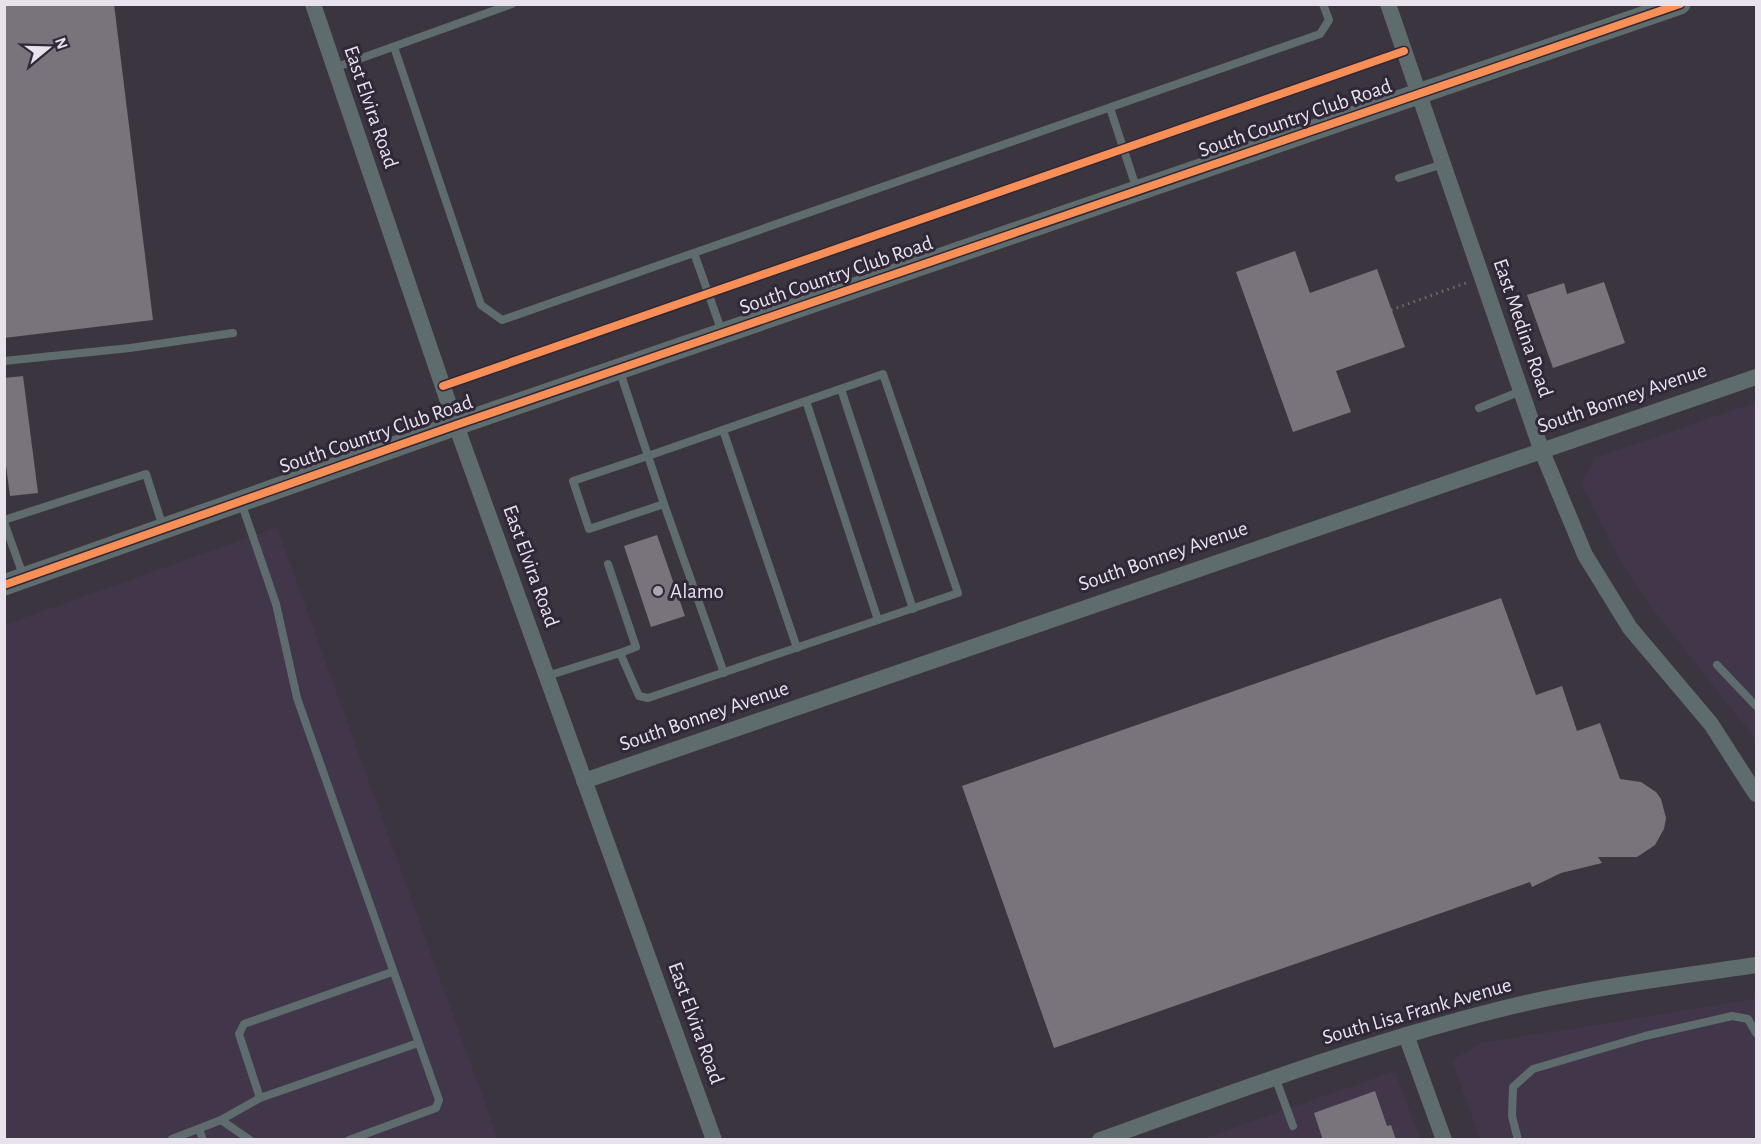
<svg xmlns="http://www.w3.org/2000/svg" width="1761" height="1144" viewBox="0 0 1761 1144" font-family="'Alegreya Sans',sans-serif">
	<rect width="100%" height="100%" fill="#3a353e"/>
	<g fill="#42364b">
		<polygon points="1756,402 1756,740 1655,612 1623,566 1581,484 1595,458"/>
		<polygon points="277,527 498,1139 5,1139 4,625"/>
		<polygon points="1756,999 1756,1139 1480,1139 1452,1060 1482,1043"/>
		<polygon points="1395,1071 1420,1139 1199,1140"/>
	</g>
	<g fill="#79747c">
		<polygon points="4,4 114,4 153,320 4,338"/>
		<polygon points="1295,251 1310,293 1377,269 1405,347 1336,371 1351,412 1293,432 1236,272"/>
		<polygon points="1604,282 1625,343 1553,368 1527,295 1564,283 1567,294"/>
		<polygon points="23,376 38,493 10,496 4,450 4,378"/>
		<polygon points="657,535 685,616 651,627 624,546"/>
		<polygon points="1501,598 1536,695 1562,686 1577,731 1600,723 1620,779 1641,782 1656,792 1661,799 1666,818 1664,829 1655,845 1637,857 1598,857 1602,863 1561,873 1532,887 1530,882 1054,1048 962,786"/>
		<polygon points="1375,1091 1387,1126 1391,1125 1396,1140 1323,1140 1314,1113"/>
	</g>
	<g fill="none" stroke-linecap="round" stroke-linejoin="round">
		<polyline stroke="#697074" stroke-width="3" stroke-dasharray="1.5 4.5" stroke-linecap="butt" points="1391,310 1466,283"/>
		<g stroke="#5e6c6e" stroke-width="8">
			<polyline points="394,47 481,305 502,320 1320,34 1329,20 1323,4"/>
			<polyline points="334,68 512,4"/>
			<polyline points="1110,108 1137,190"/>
			<polyline points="1399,178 1443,164"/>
			<polyline points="694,253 722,332"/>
			<polyline points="4,361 130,348 233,333"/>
			<polyline points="841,389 913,609"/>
			<polyline points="806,401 878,620"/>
			<polyline points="1479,408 1521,391"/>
			<polyline points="723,430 797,648"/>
			<polygon points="648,456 664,504 589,529 573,481"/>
			<polyline points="241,502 276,604 297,698 439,1100 436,1108 349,1140"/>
			<polyline points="664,504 724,673"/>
			<polyline points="4,520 146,474 163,527"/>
			<polyline points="4,522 24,578"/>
			<polyline points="608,564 636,647 620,653"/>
			<polyline points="1717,665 1756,706"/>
			<polyline points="547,676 620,653 639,696 648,698 958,593 883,374 648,456 619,369"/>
			<polyline points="1275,1077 1293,1126"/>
			<polyline points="260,1098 418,1043"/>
			<polyline points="221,1120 260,1098 239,1034 244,1024 392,972"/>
			<polyline points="199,1129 203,1140"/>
			<polyline points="172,1139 221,1120 250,1140"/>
			<polyline points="1518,1140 1512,1116 1513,1087 1533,1069 1645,1036 1732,1016 1748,1019 1756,1033"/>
		</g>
		<g stroke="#5e6c6e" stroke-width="16">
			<polyline points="313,4 456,425 714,1140"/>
			<polyline points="1388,4 1541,449 1585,555 1630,628 1711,724 1756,794"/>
			<polyline points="584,781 1756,377"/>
			<polyline points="1406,1035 1444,1140"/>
			<path d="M1100 1140C1231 1093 1362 1044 1497 1010 1582 988 1670 978 1756 965"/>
		</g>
		<polyline stroke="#5e6c6e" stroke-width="21" points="4,585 456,425 1680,4"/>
		<g stroke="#302738" stroke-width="11">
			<g id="cycleway">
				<polyline points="443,386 1404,51"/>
				<polyline points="4,585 456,425 1680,4"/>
			</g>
		</g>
		<use href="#cycleway" stroke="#f78f57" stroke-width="8"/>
	</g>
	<circle fill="#aba5b0" stroke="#302738" stroke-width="2" cx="658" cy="591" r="6"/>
	<g text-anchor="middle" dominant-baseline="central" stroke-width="6" stroke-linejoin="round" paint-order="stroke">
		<g font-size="21" fill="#e8e2ed" stroke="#302738">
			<text transform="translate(371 107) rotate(71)">East Elvira Road</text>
			<text transform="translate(1295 118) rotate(-19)">South Country Club Road</text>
			<text transform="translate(836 275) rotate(-19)">South Country Club Road</text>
			<text transform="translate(1523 328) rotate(71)">East Medina Road</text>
			<text transform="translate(1622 398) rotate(-19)">South Bonney Avenue</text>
			<text transform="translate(376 434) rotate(-19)">South Country Club Road</text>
			<text transform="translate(1163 556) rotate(-19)">South Bonney Avenue</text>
			<text transform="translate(531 566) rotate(70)">East Elvira Road</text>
			<text transform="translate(704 716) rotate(-19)">South Bonney Avenue</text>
			<text transform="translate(1417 1011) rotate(-16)">South Lisa Frank Avenue</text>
			<text transform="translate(696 1023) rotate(70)">East Elvira Road</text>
		</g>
		<g font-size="21" fill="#e8e2ed" stroke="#302738" text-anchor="start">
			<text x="670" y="591">Alamo</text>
		</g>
	</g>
	<rect width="1761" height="1144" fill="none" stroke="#e8e2ed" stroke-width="12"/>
	<g transform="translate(48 48) rotate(71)" stroke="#302738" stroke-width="4.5" paint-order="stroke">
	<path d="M0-4.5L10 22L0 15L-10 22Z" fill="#e8e2ed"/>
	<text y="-9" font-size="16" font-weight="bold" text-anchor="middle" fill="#e8e2ed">N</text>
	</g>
</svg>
